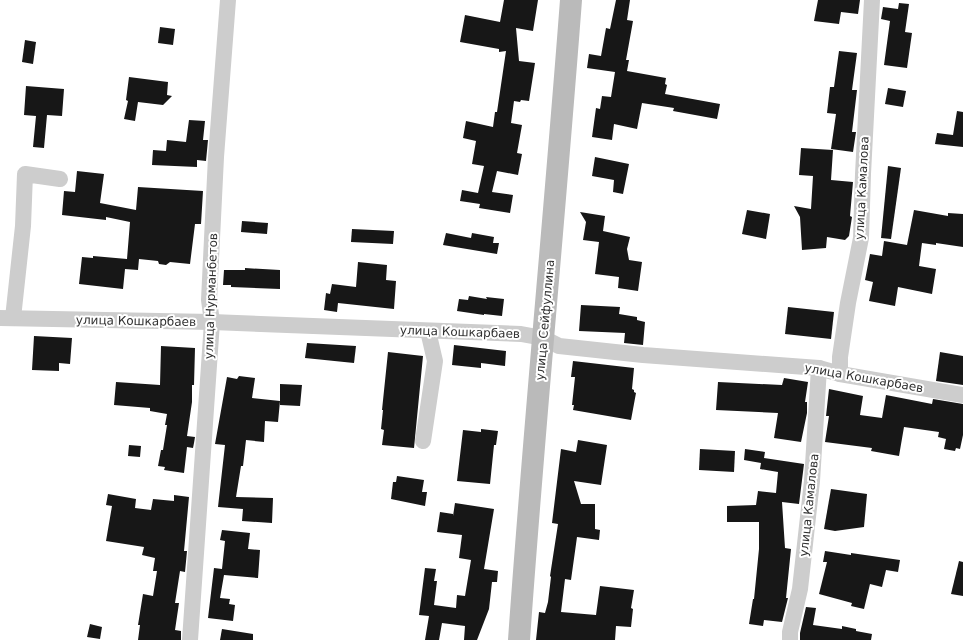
<svg xmlns="http://www.w3.org/2000/svg" width="963" height="640" viewBox="0 0 963 640" font-family="'DejaVu Sans',sans-serif">
	<rect width="100%" height="100%" fill="#fff"/>
	<g fill="#171717">
		<polygon points="504,0 538,0 533,31 516,28 519,61 535,63 529,101 521,100 520,102 514,101 511,123 522,125 517,153 522,154 518,175 497,171 492,192 513,195 510,213 479,208 480,204 460,201 462,190 478,193 484,166 472,164 476,141 463,138 466,121 493,127 495,112 497,112 506,51 499,52 499,49 460,42 465,15 500,22"/>
		<polygon points="616,0 630,0 627,20 633,21 626,60 629,60 627,71 666,78 665,84 667,85 665,94 720,104 717,119 673,111 674,108 642,103 637,129 614,124 612,140 592,137 596,108 600,109 602,96 611,97 615,72 587,68 589,54 601,56 606,28 610,29"/>
		<polygon points="818,0 860,0 858,14 841,12 839,24 814,21"/>
		<polygon points="899,3 909,4 905,32 912,33 907,68 884,65 890,21 881,19 883,7 898,9"/>
		<polygon points="160,27 175,29 173,45 158,43"/>
		<polygon points="25,40 36,42 33,64 22,62"/>
		<polygon points="839,51 857,53 852,90 857,90 852,132 856,132 853,152 831,149 836,114 827,113 830,87 834,87"/>
		<polygon points="129,77 168,82 167,95 172,96 163,105 138,102 135,121 124,119 128,101 126,100"/>
		<polygon points="26,86 64,89 62,116 47,115 44,148 33,147 36,116 24,115"/>
		<polygon points="888,88 906,91 903,107 885,104"/>
		<polygon points="957,111 963,112 963,147 935,144 937,133 953,135"/>
		<polygon points="189,120 205,121 203,140 208,140 206,161 197,160 197,167 152,165 153,150 166,151 167,140 186,142"/>
		<polygon points="801,148 833,150 831,180 853,182 850,216 852,217 849,236 845,240 827,237 826,248 802,250 800,217 794,206 811,209 813,176 799,175"/>
		<polygon points="595,157 629,164 623,194 613,192 614,180 592,176"/>
		<polygon points="888,166 901,168 891,239 881,238"/>
		<polygon points="77,171 104,174 100,203 136,210 138,187 203,191 201,224 195,224 190,264 170,262 166,265 159,264 158,261 139,259 138,270 125,269 123,289 79,284 82,257 93,258 93,256 127,259 130,222 106,217 106,220 62,215 64,191 75,192"/>
		<polygon points="747,210 770,214 766,239 742,234"/>
		<polygon points="914,210 948,216 948,213 963,214 963,247 936,243 936,245 922,243 919,266 936,269 932,294 898,287 895,306 869,301 873,282 865,280 870,254 882,256 884,241 907,245"/>
		<polygon points="580,212 605,216 603,231 630,237 627,249 629,260 642,262 638,291 618,288 619,277 595,274 599,242 583,240 586,222"/>
		<polygon points="242,221 268,223 267,234 241,232"/>
		<polygon points="352,229 394,231 393,244 351,242"/>
		<polygon points="446,233 471,238 472,233 494,237 493,243 499,243 497,254 443,245"/>
		<polygon points="358,262 387,265 386,280 396,281 394,309 338,303 337,312 324,310 326,293 330,294 332,284 356,287"/>
		<polygon points="245,268 280,270 280,289 231,287 231,285 223,285 224,270 245,270"/>
		<polygon points="469,296 487,299 486,297 504,299 502,316 484,314 484,315 457,311 459,299 468,300"/>
		<polygon points="581,305 620,307 619,314 637,317 637,320 645,322 643,345 624,343 625,333 579,331"/>
		<polygon points="788,307 834,312 831,339 785,334"/>
		<polygon points="34,336 72,338 70,364 59,363 59,371 32,370"/>
		<polygon points="307,343 356,346 354,363 305,358"/>
		<polygon points="454,345 506,351 505,366 481,363 481,368 452,365"/>
		<polygon points="161,346 195,348 194,385 192,385 192,402 187,436 195,437 194,443 193,448 187,447 184,473 164,470 165,467 158,466 161,450 163,450 167,425 165,425 167,414 150,411 150,408 114,405 116,382 160,385"/>
		<polygon points="388,352 423,356 414,448 382,445 384,430 381,429 383,410 382,410"/>
		<polygon points="940,352 963,356 963,385 936,381"/>
		<polygon points="573,361 634,368 632,389 634,390 634,392 636,393 631,420 573,410 574,405 572,405 575,377 571,377"/>
		<polygon points="239,376 255,378 252,398 280,401 278,422 265,421 264,442 246,440 243,466 241,466 236,497 273,498 272,523 242,521 243,509 218,507 225,445 215,444 227,377 237,379"/>
		<polygon points="784,378 808,382 805,402 807,402 807,413 801,442 774,438 778,413 716,410 718,382 782,385"/>
		<polygon points="280,384 302,385 300,406 280,405"/>
		<polygon points="829,389 863,396 860,415 882,418 886,395 932,404 933,399 963,404 963,435 960,449 956,448 955,451 944,449 946,439 938,437 939,432 904,427 899,456 871,451 872,448 825,442 829,416 826,416"/>
		<polygon points="481,429 498,431 496,445 494,445 490,484 457,481 463,430 481,432"/>
		<polygon points="578,440 607,445 601,485 574,481 581,504 595,504 595,529 600,530 599,540 577,537 571,580 565,579 561,612 596,615 600,586 634,590 631,608 633,609 631,627 616,626 615,640 536,640 539,612 545,613 548,602 551,577 550,576 558,524 552,523 561,449 576,452"/>
		<polygon points="129,445 141,446 140,457 128,456"/>
		<polygon points="700,449 735,451 734,472 699,470"/>
		<polygon points="745,449 765,452 764,458 804,464 799,504 782,502 785,548 791,549 786,598 788,598 782,622 764,620 763,626 749,624 753,599 754,599 759,549 759,522 727,522 727,506 756,505 758,491 776,493 778,472 760,469 761,463 744,460"/>
		<polygon points="397,476 424,480 422,492 427,492 425,506 391,499 393,482 396,482"/>
		<polygon points="831,489 867,494 864,527 835,531 824,529"/>
		<polygon points="108,494 136,499 135,508 151,510 153,499 174,501 174,495 189,497 184,551 187,551 185,572 180,571 175,603 179,603 175,630 181,631 181,640 138,640 140,625 138,625 143,594 153,596 157,571 153,571 155,558 142,555 144,547 106,541 112,506 106,505"/>
		<polygon points="455,503 494,509 484,569 498,571 497,582 492,582 489,609 477,640 464,640 465,626 442,623 439,640 425,640 429,616 419,615 425,568 436,569 434,581 437,581 434,605 456,608 457,595 465,596 471,560 459,558 462,535 437,532 440,512 453,514 453,516"/>
		<polygon points="222,530 250,533 248,549 260,550 258,578 224,575 220,598 230,599 229,604 235,605 233,621 208,618 214,568 222,569 225,541 220,540"/>
		<polygon points="825,551 851,555 851,553 900,560 898,572 886,570 882,587 870,584 864,609 851,606 852,603 819,594 827,562 823,562"/>
		<polygon points="959,561 963,562 963,596 951,594"/>
		<polygon points="806,607 816,608 813,625 842,629 842,626 856,629 856,631 872,634 871,640 800,640 800,633"/>
		<polygon points="90,624 102,627 100,639 87,637"/>
		<polygon points="222,629 253,634 253,640 220,640"/>
	</g>
	<g fill="none" stroke-linecap="round" stroke-linejoin="round">
		<g stroke="#cdcdcd" stroke-width="16">
			<polyline points="0,318 212,322 521,334 543,338 559,346 643,355 819,368 840,374 963,395"/>
			<polyline points="13,318 23,226 25,174 60,179"/>
			<polyline points="840,374 840,357 848,303 861,238 863,174 872,0"/>
			<polyline points="423,441 435,361 428,331"/>
			<polyline points="190,640 212,322 209,300 216,157 228,0"/>
			<polyline points="790,640 790,632 800,589 812,481 819,368"/>
		</g>
		<path stroke="#bababa" stroke-width="22" d="M519 640C534 426 555 213 571 0"/>
	</g>
	<g text-anchor="middle" dominant-baseline="central" stroke-width="4" stroke-linejoin="round" paint-order="stroke">
		<g font-size="12" fill="#303030" stroke="#fff">
			<text transform="translate(862 188) rotate(-87)">улица Камалова</text>
			<text transform="translate(211 296) rotate(-88)">улица Нурманбетов</text>
			<text transform="translate(545 320) rotate(-85)">улица Сейфуллина</text>
			<text transform="translate(136 321) rotate(1)">улица Кошкарбаев</text>
			<text transform="translate(460 332) rotate(2)">улица Кошкарбаев</text>
			<text transform="translate(864 378) rotate(10)">улица Кошкарбаев</text>
			<text transform="translate(809 505) rotate(-84)">улица Камалова</text>
		</g>
	</g>
</svg>
